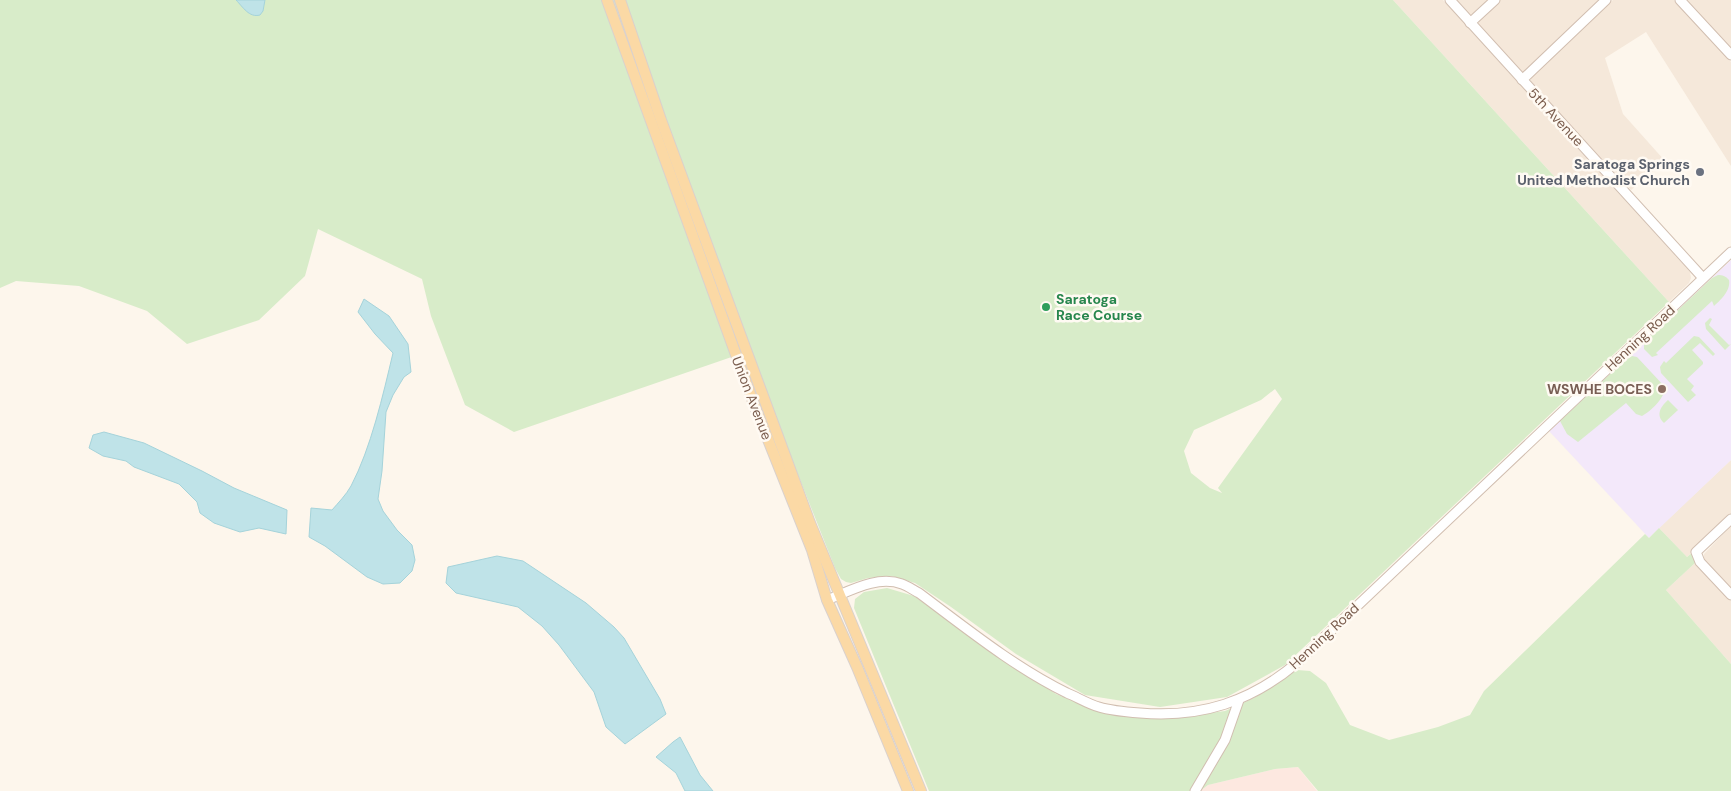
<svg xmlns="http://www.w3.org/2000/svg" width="1731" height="791" viewBox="0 0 1731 791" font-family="'DM Sans',sans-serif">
	<rect width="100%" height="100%" fill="#fdf6ec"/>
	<g fill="#f5e8da">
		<polygon points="1393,0 1443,0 1690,272 1691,278 1689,283 1669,302"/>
		<polygon points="1455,0 1490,0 1476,13 1471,14 1466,13"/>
		<polygon points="1500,0 1602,0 1528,71 1523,72 1520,72 1479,26 1479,18"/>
		<polygon points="1613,0 1674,0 1731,62 1731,166 1646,32 1605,58 1623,114 1665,161 1631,190 1531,83 1531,77"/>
		<polygon points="1684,0 1731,0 1731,47 1728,46"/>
		<polygon points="1731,460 1731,515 1687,557 1659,528"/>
		<polygon points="1731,526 1731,589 1708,564 1704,559 1704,554"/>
		<polygon points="1695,563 1731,601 1731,664 1666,590"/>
	</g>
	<polygon fill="#fde8e0" points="1298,767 1317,791 1200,791 1208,785 1275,769"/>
	<polygon fill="#f3e8fa" points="1731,260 1731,460 1649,538 1549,431"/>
	<g fill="#d8ecc9" fill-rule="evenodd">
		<path d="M0 0H1393L1669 302 1285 665 1227 697 1160 707 1085 695 1016 654 951 607 915 583 891 576 868 578 851 583 846 582 841 579 835 568 749 351 514 432 465 405 431 316 422 279 318 229 305 276 259 320 187 344 147 311 79 286 16 281 0 288ZM1275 389 1282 399 1218 488 1222 493 1210 488 1191 473 1184 451 1194 430 1261 400Z"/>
		<path d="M1718 275C1722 275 1726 276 1729 280 1731 290 1721 300 1714 306L1712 301 1656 353 1658 355 1652 357 1644 349V342L1712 278Z"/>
		<polygon points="1710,318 1712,319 1709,325 1729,345 1731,344 1725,350 1706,329 1705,323"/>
		<polygon points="1694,336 1699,337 1715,354 1713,356 1700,343 1692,350 1703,362 1703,364 1687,379 1694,386 1691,390 1696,395 1688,402 1661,373 1660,367 1664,361 1666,363"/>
		<path d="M1632 356 1637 357 1665 387C1665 398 1651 411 1642 416L1636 414 1626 403 1578 442 1567 434 1560 421 1628 357Z"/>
		<path d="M1668 400 1678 410 1664 423C1655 415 1661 406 1668 400Z"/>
		<polygon points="1659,528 1687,557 1694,551 1693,558 1695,563 1666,590 1731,664 1731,791 1318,791 1298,767 1275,769 1208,785 1200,791 929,791 854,608 855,599 864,592 887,588 914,596 982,644 1056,694 1085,706 1113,715 1164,719 1225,711 1254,698 1297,670 1310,671 1326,683 1350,725 1389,740 1438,727 1470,715 1484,691 1645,534 1649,538"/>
	</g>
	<g fill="#bfe3e8" stroke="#a5d3da">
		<path d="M236 0H265L263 11 260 15C249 18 243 7 236 0Z"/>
		<path d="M364 299 389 316 408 344 411 372 404 377 393 395 386 412 382 471 378 499 383 511 397 530 412 545 415 560 412 571 400 583 383 584 367 577 325 546 309 537 311 508 332 510C338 503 346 495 351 486 371 448 383 395 393 353L375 334 358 312Z"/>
		<polygon points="104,432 144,443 202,471 234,488 287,510 286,534 259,528 240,532 214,523 200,513 197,502 179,484 134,467 126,461 103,456 89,448 93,435"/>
		<polygon points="497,556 523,561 586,603 614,627 624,638 660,699 666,714 625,744 606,727 594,692 559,645 542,626 518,607 456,593 446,583 448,567"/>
		<polygon points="680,737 700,775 713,791 685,791 676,773 656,757 673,742"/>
	</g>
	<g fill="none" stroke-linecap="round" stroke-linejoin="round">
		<g stroke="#d1beb0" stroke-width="11">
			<g id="minor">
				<polyline points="1450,0 1703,278"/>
				<polyline points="1680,0 1731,55"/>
				<polyline points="1470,23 1495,0"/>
				<polyline points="1522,80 1606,0"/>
				<polyline points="1731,519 1696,552 1700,562 1731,595"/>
				<path d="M827 600C850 591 877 575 902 584 908 586 913 590 919 593 966 628 1014 667 1067 693 1077 697 1088 704 1099 707 1112 711 1126 712 1140 713 1201 718 1251 702 1298 662L1731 252"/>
				<polyline points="1195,791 1225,740 1239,700"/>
			</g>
		</g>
		<g stroke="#dad1cd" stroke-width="12">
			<g id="major">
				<polyline points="607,0 755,407 812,550 827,600 857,667 908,791"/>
				<polyline points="620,0 661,120 810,523 921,791"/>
			</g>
		</g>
		<use href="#minor" stroke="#fff" stroke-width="9"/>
		<use href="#major" stroke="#fbd9a5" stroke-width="10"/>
	</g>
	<circle fill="#6b7280" stroke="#fffaf3" stroke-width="2" cx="1700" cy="172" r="5"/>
	<circle fill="#2e9e5b" stroke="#fffaf3" stroke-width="2" cx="1046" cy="307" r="5"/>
	<circle fill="#8d6e63" stroke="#fffaf3" stroke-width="2" cx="1662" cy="389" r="5"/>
	<g text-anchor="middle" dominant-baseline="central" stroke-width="5" stroke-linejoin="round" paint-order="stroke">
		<g font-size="14" fill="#7a5c4d" stroke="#fffaf3">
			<text transform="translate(1556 117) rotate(47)">5th Avenue</text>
			<text transform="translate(1640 338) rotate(-43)">Henning Road</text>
			<text transform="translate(752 398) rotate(69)">Union Avenue</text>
			<text transform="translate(1324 636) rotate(-43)">Henning Road</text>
		</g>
		<g font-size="14" font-weight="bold" fill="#5b616d" stroke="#fffaf3" text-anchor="end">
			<text x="1690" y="164">Saratoga Springs<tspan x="1690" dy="16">United Methodist Church</tspan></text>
		</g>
		<g font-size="14" font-weight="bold" fill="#27864d" stroke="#fffaf3" text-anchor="start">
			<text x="1056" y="299">Saratoga<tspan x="1056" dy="16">Race Course</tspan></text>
		</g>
		<g font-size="14" font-weight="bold" fill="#785e54" stroke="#fffaf3" text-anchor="end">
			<text x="1652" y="389">WSWHE BOCES</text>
		</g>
	</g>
</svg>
